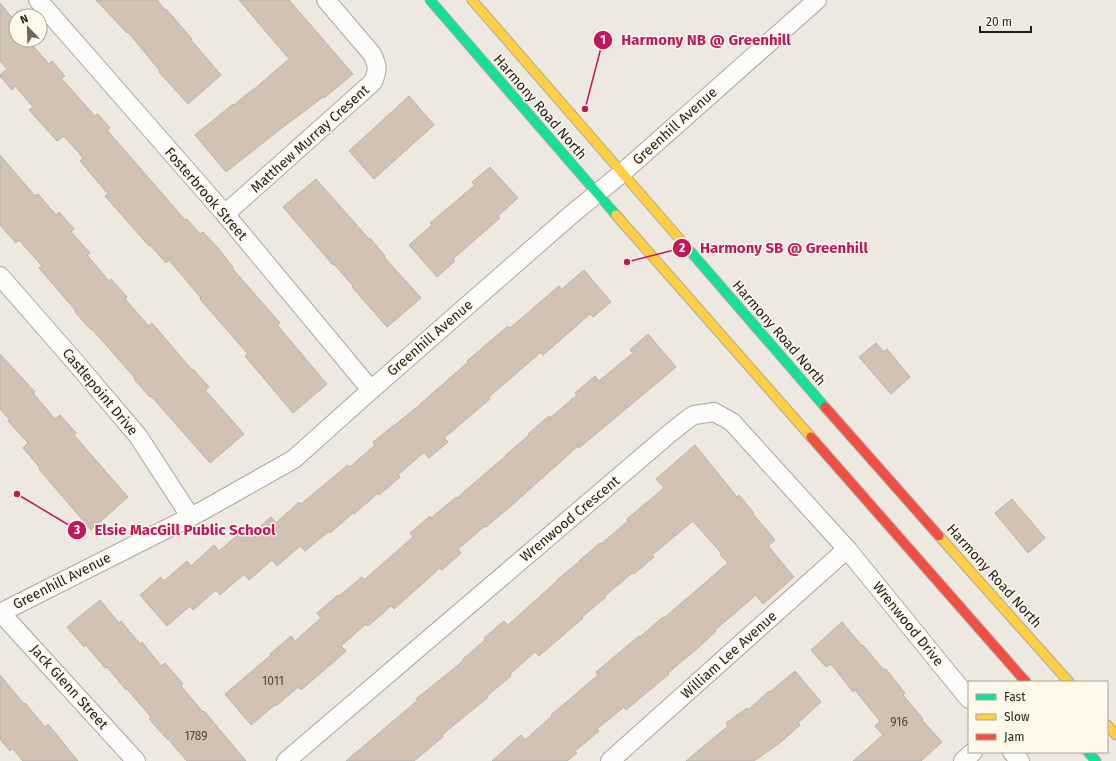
<svg xmlns="http://www.w3.org/2000/svg" width="1116" height="761" viewBox="0 0 1116 761" font-family="'Fira Sans',sans-serif">
	<rect width="100%" height="100%" fill="#ede9e0"/>
	<g fill="#d1c2b3" stroke="#b8b3ac">
		<polygon points="96,0 157,0 165,10 166,9 192,39 191,40 221,75 188,104 159,72 160,71 128,32 127,33"/>
		<polygon points="239,0 289,0 353,74 324,98 323,97 283,127 226,172 195,135 233,104 234,105 252,90 253,90 289,59"/>
		<polygon points="0,3 16,22 16,40 28,40 49,64 52,61 65,76 61,78 95,116 98,114 110,128 107,130 185,220 187,219 200,234 203,232 218,248 233,267 232,268 280,323 277,325 327,384 293,413 245,356 248,354 200,299 201,298 169,260 166,263 150,245 149,246 105,196 108,194 80,161 83,158 64,136 57,141 29,110 33,107 15,86 12,90 0,76 0,75 7,69 0,61"/>
		<polygon points="409,96 434,125 374,179 349,151"/>
		<polygon points="0,155 35,196 38,194 56,215 59,212 74,229 71,232 90,253 87,255 109,281 111,279 127,297 125,299 149,326 152,323 192,370 193,369 209,387 205,390 244,434 210,463 151,396 150,397 134,379 135,378 92,329 91,330 75,312 76,311 39,268 42,266 19,240 16,243 0,225"/>
		<polygon points="490,167 518,198 498,216 500,218 453,259 455,261 437,277 409,245 432,225 430,223 475,185 472,182"/>
		<polygon points="316,179 369,239 370,238 385,256 384,257 421,298 387,327 352,287 353,286 334,264 333,265 283,207"/>
		<polygon points="584,270 611,302 593,317 590,314 543,355 541,352 489,397 490,399 444,438 448,442 429,458 424,452 398,475 400,477 379,495 378,493 354,514 353,513 330,533 329,531 305,551 300,546 277,566 272,560 249,580 244,574 220,595 216,590 193,610 190,606 167,626 140,595 161,577 164,581 187,561 191,566 214,545 219,551 243,531 248,537 271,517 276,523 299,502 301,504 348,465 350,467 375,445 373,442 394,425 395,425 417,407 468,362 467,361 508,326 510,328 559,286 562,289"/>
		<polygon points="648,334 676,367 579,448 578,446 511,506 486,527 485,526 458,549 461,553 442,570 440,568 394,609 391,606 368,626 366,624 341,646 346,651 322,672 301,690 298,687 276,706 275,705 251,725 225,694 271,655 270,654 291,636 295,641 321,618 317,613 338,595 339,596 362,577 364,580 413,537 410,533 430,516 431,518 456,497 457,498 480,478 506,456 506,455 529,435 528,434 549,416 550,418 577,395 575,393 595,376 599,381 633,353 630,350"/>
		<polygon points="876,343 884,352 887,349 910,377 891,394 859,357"/>
		<polygon points="0,354 35,392 33,393 55,419 60,415 76,433 74,435 128,497 91,530 39,469 40,468 23,448 28,443 8,421 10,420 0,409"/>
		<polygon points="695,445 737,497 739,495 754,513 753,514 775,540 768,546 794,577 763,604 756,595 715,630 716,631 698,648 668,673 669,674 626,710 624,707 597,729 599,731 575,751 577,753 567,761 492,761 521,735 525,740 552,716 551,715 598,675 596,672 639,636 640,637 663,617 664,618 728,563 720,555 722,554 693,521 652,555 654,557 634,574 632,573 605,596 606,597 582,617 583,618 539,656 535,652 510,674 511,676 487,696 488,697 442,735 443,737 414,761 346,761 418,700 416,699 463,661 462,660 485,640 484,638 504,621 508,625 557,581 557,580 580,561 580,560 600,543 601,544 628,521 627,519 664,488 656,479"/>
		<polygon points="1012,499 1045,538 1028,553 995,513"/>
		<polygon points="100,600 119,623 121,621 140,644 142,642 161,666 165,663 183,684 181,686 203,712 204,711 246,761 187,761 168,739 167,739 149,719 151,717 127,689 126,690 107,667 105,668 86,645 84,647 67,627"/>
		<polygon points="842,622 862,646 863,645 884,670 886,669 905,693 903,695 923,719 922,720 942,742 921,761 853,761 883,735 875,726 880,721 855,690 853,692 831,664 826,667 811,650"/>
		<polygon points="795,671 821,702 798,723 800,725 781,742 754,761 686,761 728,726 726,723 747,708 748,710 769,691 770,692"/>
		<polygon points="0,675 24,704 25,703 45,727 48,724 78,761 23,761 12,748 10,751 0,739"/>
	</g>
	<g fill="none" stroke-linecap="round" stroke-linejoin="round">
		<g stroke="#aaa6a0" stroke-width="20">
			<g id="street">
				<polyline points="38,0 225,214 371,390"/>
				<path d="M225 214 373 82C378 70 378 66 372 54L326 0"/>
				<polyline points="0,276 76,363 138,436 190,516"/>
				<polyline points="0,613 202,511 294,459 371,390 572,214 622,173 817,0"/>
				<polyline points="1,613 136,761"/>
				<polyline points="1012,752 1020,761"/>
				<polyline points="286,761 669,434 689,418 694,415 714,412 732,422 847,549 969,699"/>
				<polyline points="610,761 847,549"/>
				<polyline points="963,761 973,752"/>
			</g>
		</g>
		<g stroke="#aaa6a0" stroke-width="11">
			<g id="fast">
				<polyline points="430,0 616,215"/>
				<polyline points="684,244 825,407"/>
				<polyline points="1088,752 1096,761"/>
			</g>
		</g>
		<g stroke="#aaa6a0" stroke-width="11">
			<g id="slow">
				<polyline points="472,0 684,244"/>
				<polyline points="616,215 811,437"/>
				<polyline points="939,536 1069,682"/>
				<polyline points="1107,725 1116,735"/>
			</g>
		</g>
		<g stroke="#aaa6a0" stroke-width="11">
			<g id="jam">
				<polyline points="825,407 939,536"/>
				<polyline points="811,437 1026,682"/>
			</g>
		</g>
		<use href="#street" stroke="#fcfcfa" stroke-width="18"/>
		<use href="#fast" stroke="#16e098" stroke-width="9"/>
		<use href="#slow" stroke="#ffcf43" stroke-width="9"/>
		<use href="#jam" stroke="#f24e42" stroke-width="9"/>
	</g>
	<g text-anchor="middle" dominant-baseline="central" stroke-width="3" stroke-linejoin="round" paint-order="stroke">
		<g font-size="12" fill="#4d4840">
			<text x="273" y="681">1011</text>
			<text x="899" y="722">916</text>
			<text x="196" y="736">1789</text>
		</g>
		<g font-size="14" fill="#211f19" stroke="#fff9eb">
			<text transform="translate(540 107) rotate(49)">Harmony Road North</text>
			<text transform="translate(675 126) rotate(-42)">Greenhill Avenue</text>
			<text transform="translate(310 139) rotate(-42)">Matthew Murray Cresent</text>
			<text transform="translate(206 194) rotate(49)">Fosterbrook Street</text>
			<text transform="translate(779 333) rotate(49)">Harmony Road North</text>
			<text transform="translate(430 338) rotate(-41)">Greenhill Avenue</text>
			<text transform="translate(100 392) rotate(50)">Castlepoint Drive</text>
			<text transform="translate(570 519) rotate(-40)">Wrenwood Crescent</text>
			<text transform="translate(994 576) rotate(48)">Harmony Road North</text>
			<text transform="translate(62 581) rotate(-27)">Greenhill Avenue</text>
			<text transform="translate(908 624) rotate(51)">Wrenwood Drive</text>
			<text transform="translate(729 655) rotate(-42)">William Lee Avenue</text>
			<text transform="translate(69 687) rotate(48)">Jack Glenn Street</text>
		</g>
	</g>
	<path fill="none" stroke="#c2185b" stroke-width="1.5" d="M585 109L603 40M627 262L682 248M17 494L77 530"/>
	<g fill="#c2185b" stroke="#fff9eb" stroke-width="1.5">
		<circle cx="585" cy="109" r="4"/>
		<circle cx="627" cy="262" r="4"/>
		<circle cx="17" cy="494" r="4"/>
		<circle cx="603" cy="40" r="10"/>
		<circle cx="682" cy="248" r="10"/>
		<circle cx="77" cy="530" r="10"/>
	</g>
	<g font-size="12" text-anchor="middle" font-weight="bold" fill="#fff">
		<text x="603" y="44">1</text>
		<text x="682" y="252">2</text>
		<text x="77" y="534">3</text>
	</g>
	<g font-size="15" text-anchor="middle" font-weight="bold" fill="#c2185b" stroke="#fff9eb" stroke-width="3" stroke-linejoin="round" paint-order="stroke">
		<text x="706" y="45">Harmony NB @ Greenhill</text>
		<text x="784" y="253">Harmony SB @ Greenhill</text>
		<text x="185" y="535">Elsie MacGill Public School</text>
	</g>
	<rect x="968" y="681" width="140" height="72" fill="#fff9eb" stroke="#a6a297"/>
	<rect x="976" y="694" width="20" height="6" fill="#16e098" stroke="#a6a297"/>
	<text x="1004" y="701" font-size="12" fill="#211f19">Fast</text>
	<rect x="976" y="714" width="20" height="6" fill="#ffcf43" stroke="#a6a297"/>
	<text x="1004" y="721" font-size="12" fill="#211f19">Slow</text>
	<rect x="976" y="734" width="20" height="6" fill="#f24e42" stroke="#a6a297"/>
	<text x="1004" y="741" font-size="12" fill="#211f19">Jam</text>
	<g transform="translate(28 28) rotate(337)"><circle r="19" fill="#fff9eb" stroke="#a6a297"/>
	<path d="M0-3L7 15L0 10L-7 15Z" fill="#68665f"/>
	<text y="-6" font-size="11" font-weight="bold" text-anchor="middle" fill="#211f19">N</text>
	</g>
	<path d="M980 26v6h51v-6" fill="none" stroke="#211f19" stroke-width="2"/>
	<text x="986" y="26" font-size="12" fill="#211f19" stroke="#fff9eb" stroke-width="3" paint-order="stroke">20 m</text>
</svg>
